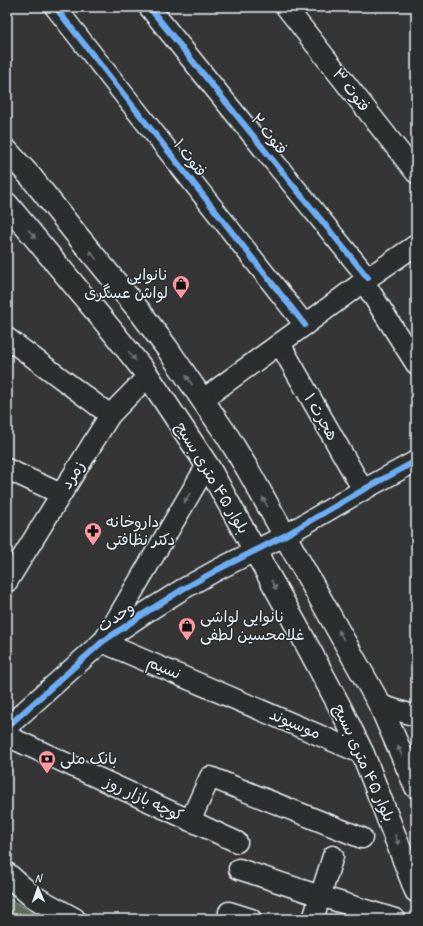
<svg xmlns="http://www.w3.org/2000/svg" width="423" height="926" viewBox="0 0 423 926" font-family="Caveat,'Playpen Sans Arabic',sans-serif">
	<rect width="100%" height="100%" fill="#363535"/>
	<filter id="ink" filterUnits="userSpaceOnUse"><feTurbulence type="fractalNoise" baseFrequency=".025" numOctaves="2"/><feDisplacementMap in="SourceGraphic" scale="8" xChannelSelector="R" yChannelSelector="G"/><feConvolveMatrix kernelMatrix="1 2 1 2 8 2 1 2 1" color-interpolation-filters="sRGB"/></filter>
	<g filter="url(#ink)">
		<polygon fill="#5e6c54" stroke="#a3aea6" points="7,898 47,919 17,919 7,914"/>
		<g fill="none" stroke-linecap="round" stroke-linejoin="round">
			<g stroke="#e8f1f8" stroke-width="23">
				<g id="minor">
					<polyline points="55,7 305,325"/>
					<polyline points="149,7 368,278"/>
					<polyline points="286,7 416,173"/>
					<polyline points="364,282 416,364"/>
					<polyline points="7,338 110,415"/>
					<polyline points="280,344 363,490"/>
					<polyline points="202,400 305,325 368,278 416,245"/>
					<polyline points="7,469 61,494"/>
					<polyline points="7,582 110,415 148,376"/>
					<polyline points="106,637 207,465"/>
					<polyline points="102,642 363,754"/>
					<polyline points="380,705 416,716"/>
					<polyline points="7,727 102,642 145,613 183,589 217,570 284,536 363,490 416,461"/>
					<polyline points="7,736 237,842"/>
					<polyline points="190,821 210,777 362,838"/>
					<polyline points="239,869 320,896 395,919"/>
					<polyline points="229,912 251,919"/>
					<polyline points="313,919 333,856"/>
				</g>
			</g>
			<g stroke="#e8f1f8" stroke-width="25">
				<g id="major">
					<polyline points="7,151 31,177 76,234 141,313 167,348 228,437 248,470 380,705 416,787"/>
					<polyline points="7,204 113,332 148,376 209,468 300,632 341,709 363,754 416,891"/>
					<polyline points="7,874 32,896 74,919"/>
				</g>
			</g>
			<use href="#minor" stroke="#2a2d2e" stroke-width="20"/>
			<use href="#major" stroke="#2a2d2e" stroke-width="22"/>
			<g stroke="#2a2d2e" stroke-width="8">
				<g id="cycleway">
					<polyline points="55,7 305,325"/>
					<polyline points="149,7 368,278"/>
					<polyline points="7,727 102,642 145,613 183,589 217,570 284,536 363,490 416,461"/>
				</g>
			</g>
			<use href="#cycleway" stroke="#6dadf4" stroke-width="6"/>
		</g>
		<defs><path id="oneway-solid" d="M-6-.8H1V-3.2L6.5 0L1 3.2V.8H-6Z"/></defs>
		<g fill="#6c7275">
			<use href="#oneway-solid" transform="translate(32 234) rotate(50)"/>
			<use href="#oneway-solid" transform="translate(93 255) rotate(-130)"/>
			<use href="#oneway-solid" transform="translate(132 356) rotate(52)"/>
			<use href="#oneway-solid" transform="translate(189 380) rotate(-124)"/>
			<use href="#oneway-solid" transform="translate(187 498) rotate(120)"/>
			<use href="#oneway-solid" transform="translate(265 502) rotate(-119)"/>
			<use href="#oneway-solid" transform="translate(274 585) rotate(61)"/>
			<use href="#oneway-solid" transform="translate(341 635) rotate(-119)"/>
			<use href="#oneway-solid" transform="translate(400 751) rotate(-114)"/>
			<use href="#oneway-solid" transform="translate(397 840) rotate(69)"/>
		</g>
	</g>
	<defs>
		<g id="shop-pin" transform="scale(0.9)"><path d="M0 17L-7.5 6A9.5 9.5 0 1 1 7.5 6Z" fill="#ff9aa2" stroke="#2a2d2e"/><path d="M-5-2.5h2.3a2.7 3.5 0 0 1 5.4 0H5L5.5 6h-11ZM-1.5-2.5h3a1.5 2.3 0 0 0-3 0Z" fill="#111"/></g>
		<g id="pharmacy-pin" transform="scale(0.9)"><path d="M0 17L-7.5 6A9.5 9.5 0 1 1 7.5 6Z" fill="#ff9aa2" stroke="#2a2d2e"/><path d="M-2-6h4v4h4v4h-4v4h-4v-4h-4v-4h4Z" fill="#111"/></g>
		<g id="bank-pin" transform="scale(0.9)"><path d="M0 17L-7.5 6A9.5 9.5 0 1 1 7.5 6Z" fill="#ff9aa2" stroke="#2a2d2e"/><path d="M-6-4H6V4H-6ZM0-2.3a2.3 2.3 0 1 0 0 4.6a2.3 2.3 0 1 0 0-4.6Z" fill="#111"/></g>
	</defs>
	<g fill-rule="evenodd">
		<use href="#shop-pin" x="181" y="284"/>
		<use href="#pharmacy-pin" x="93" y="531"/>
		<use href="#shop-pin" x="187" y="626"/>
		<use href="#bank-pin" x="47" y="759"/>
	</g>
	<g text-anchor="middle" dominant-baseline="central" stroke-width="3" stroke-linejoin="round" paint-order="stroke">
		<g font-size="16" fill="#e8f1f8" stroke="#2a2d2e">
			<text transform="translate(351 90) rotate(52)">فتوت ۳</text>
			<text transform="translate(269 134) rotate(51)">فتوت ۲</text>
			<text transform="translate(190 158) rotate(52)">فتوت ۱</text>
			<text transform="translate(321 417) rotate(60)">هجرت ۱</text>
			<text transform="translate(73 475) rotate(-58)">زمرد</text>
			<text transform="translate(212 478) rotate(59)">بلوار ۴۵ متری بسیج</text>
			<text transform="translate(116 617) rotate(-34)">وحدت</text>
			<text transform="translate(164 668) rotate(23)">نسیم</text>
			<text transform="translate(295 724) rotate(23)">موسیوند</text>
			<text transform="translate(364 763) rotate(66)">بلوار ۴۵ متری بسیج</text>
			<text transform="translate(144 799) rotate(25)">کوچه بازار روز</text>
		</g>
		<g font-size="16" fill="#e8f1f8" stroke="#2a2d2e" text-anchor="start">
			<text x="168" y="275" text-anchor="end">نانوایی<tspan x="168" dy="18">لواش عسگری</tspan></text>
			<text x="106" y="522">داروخانه<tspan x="106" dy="18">دکتر نظافتی</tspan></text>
			<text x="200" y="617">نانوایی لواشی<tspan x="200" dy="18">غلامحسین لطفی</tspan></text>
			<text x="60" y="759">بانک ملی</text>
		</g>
	</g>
	<rect width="423" height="926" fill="none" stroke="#2a2d2e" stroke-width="24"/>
	<rect x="12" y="12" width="399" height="902" fill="none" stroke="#e8f1f8" stroke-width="1.5" filter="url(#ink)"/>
	<g transform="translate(38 888) rotate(358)" stroke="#2a2d2e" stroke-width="3" paint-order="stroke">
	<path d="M0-3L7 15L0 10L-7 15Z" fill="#e8f1f8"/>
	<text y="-6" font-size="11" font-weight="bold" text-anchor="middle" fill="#e8f1f8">N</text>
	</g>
</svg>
